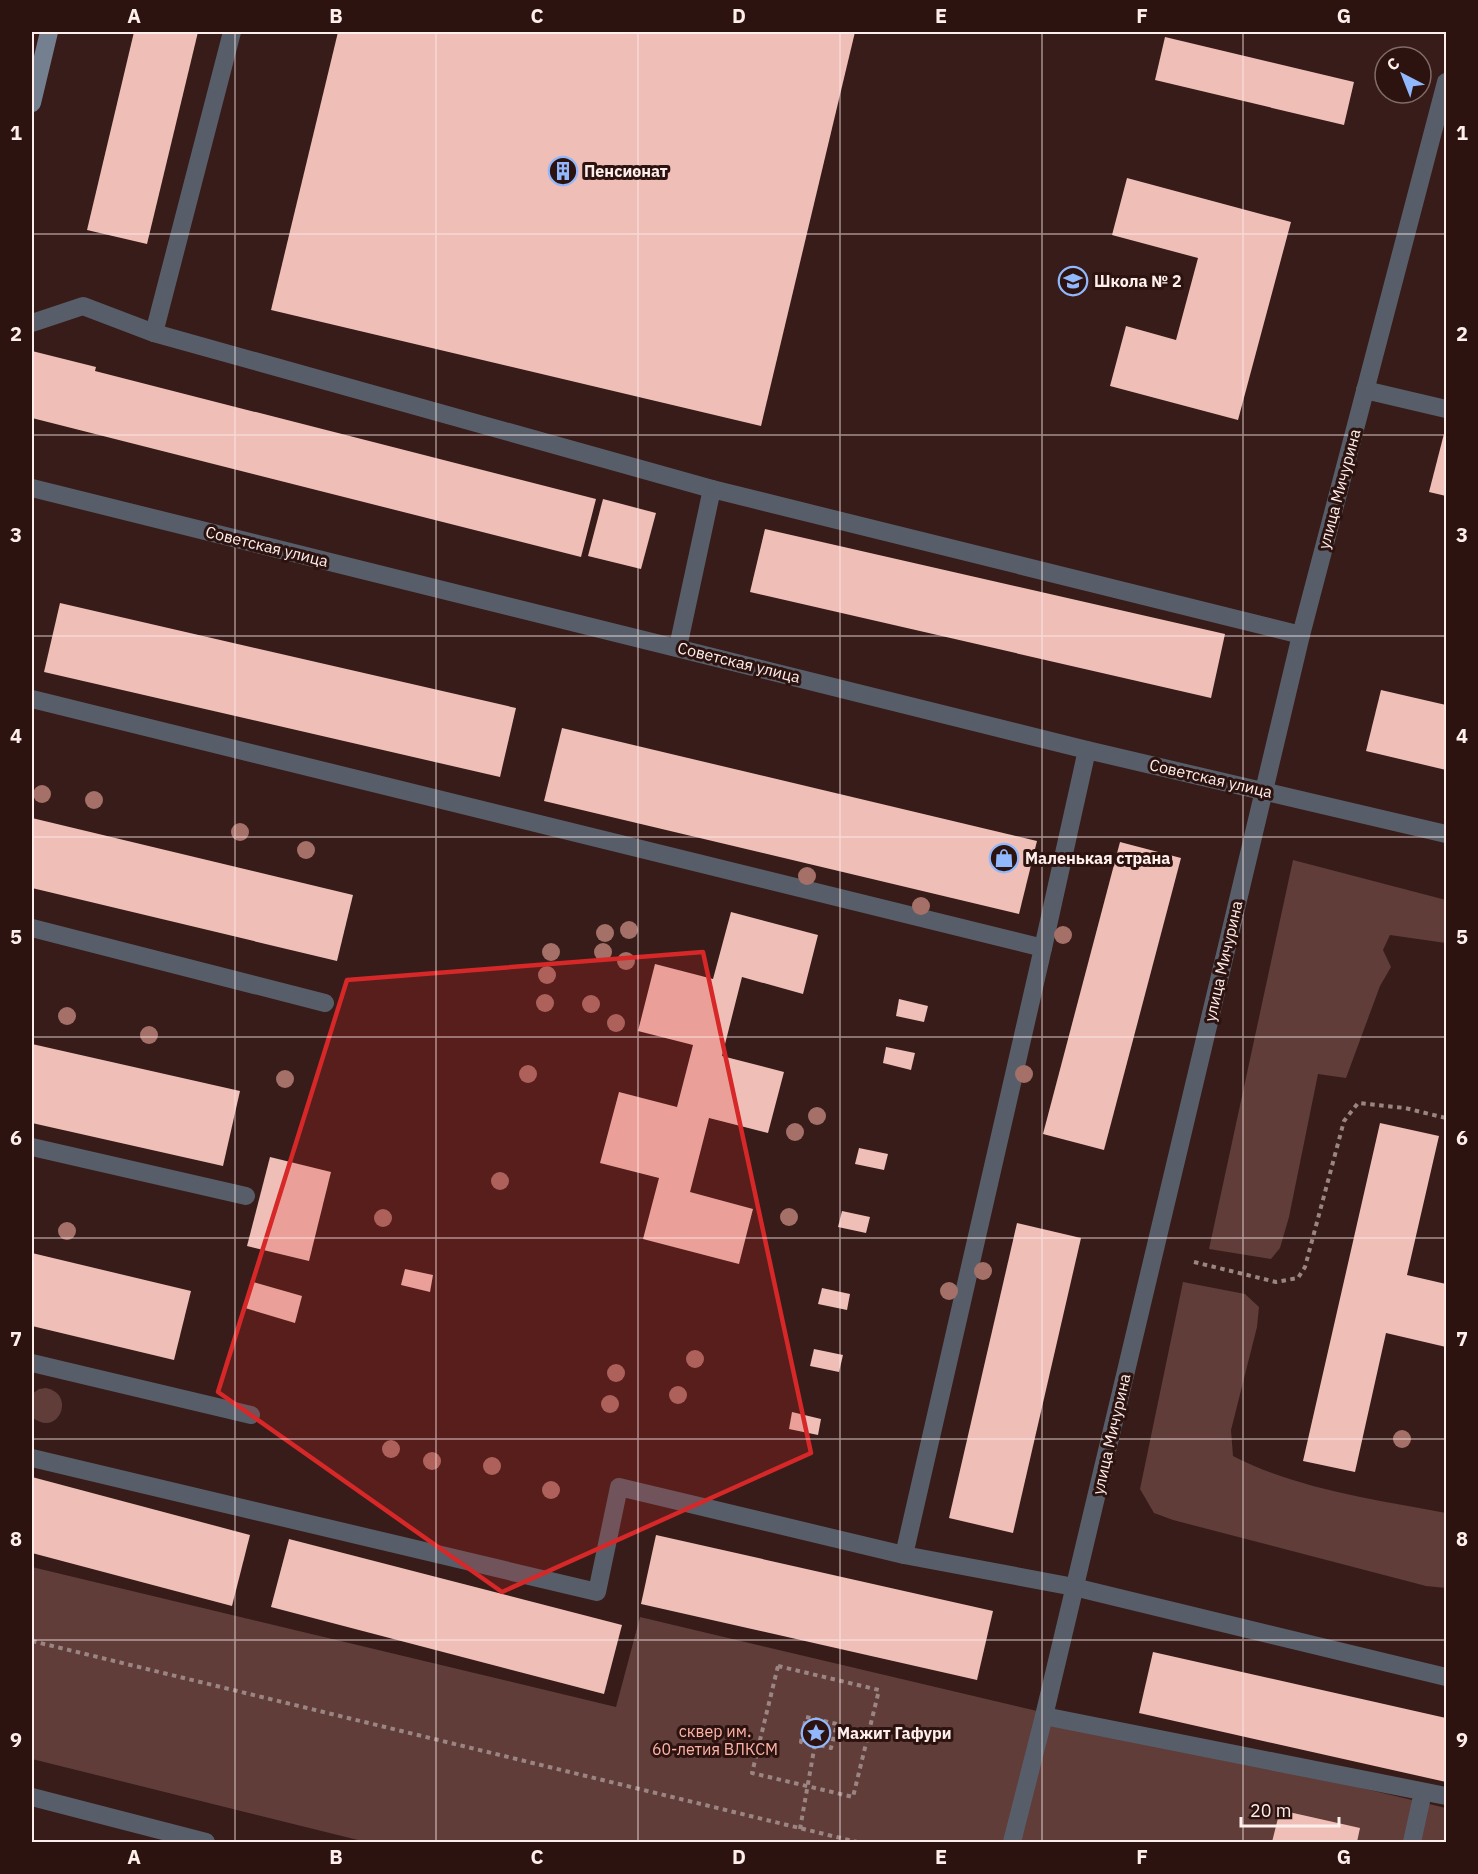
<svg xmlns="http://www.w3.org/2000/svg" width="1478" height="1874" viewBox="0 0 1478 1874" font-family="'IBM Plex Sans',sans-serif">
	<rect width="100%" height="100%" fill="#371c19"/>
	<g fill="#603d38">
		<polygon points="1293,860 1446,900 1446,943 1390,935 1383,950 1391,967 1380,986 1346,1078 1318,1074 1289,1217 1280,1248 1271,1259 1209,1249"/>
		<path d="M1183 1282 1245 1294 1259 1307 1257 1327 1231 1430 1233 1456C1296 1489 1377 1500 1446 1513V1588L1426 1586 1173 1520 1154 1513 1140 1489Z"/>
		<path d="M46 1388C77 1394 58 1439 32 1417V1394L39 1389Z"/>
		<polygon points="32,1567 616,1707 640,1617 1446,1808 1446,1842 366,1842 32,1759"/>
	</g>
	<g fill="#efbeb6">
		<polygon points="134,32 198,32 147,244 87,230"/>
		<polygon points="338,32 855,32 761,426 271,310"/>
		<polygon points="1165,37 1354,82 1344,125 1155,80"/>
		<polygon points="1127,178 1291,222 1238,420 1110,386 1126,326 1176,340 1198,258 1112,235"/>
		<polygon points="32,351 96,367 95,371 596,499 581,557 32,418"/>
		<polygon points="1446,426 1446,496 1429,492"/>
		<polygon points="603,499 656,513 641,569 588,556"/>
		<polygon points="765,529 1225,634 1211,698 750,592"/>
		<polygon points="60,603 516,708 500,777 44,672"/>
		<polygon points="1381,690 1446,705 1446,770 1366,751"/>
		<polygon points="562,728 1037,841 1019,914 544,801"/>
		<polygon points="32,818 353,895 337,961 32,888"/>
		<polygon points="1120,842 1181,858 1104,1150 1043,1134"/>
		<polygon points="731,912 818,935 803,994 742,977 722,1056 784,1072 768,1133 709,1118 690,1192 753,1209 739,1264 643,1239 659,1178 600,1163 619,1092 677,1107 693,1045 638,1031 655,964 713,979"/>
		<polygon points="899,999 928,1006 924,1022 896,1016"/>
		<polygon points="32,1044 240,1091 223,1166 32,1123"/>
		<polygon points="886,1047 915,1053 911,1070 883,1063"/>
		<polygon points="1380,1123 1439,1136 1407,1275 1446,1284 1446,1347 1386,1333 1355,1472 1303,1461"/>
		<polygon points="859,1148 888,1154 884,1170 855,1164"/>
		<polygon points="270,1157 331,1172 309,1261 247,1246"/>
		<polygon points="842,1211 870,1217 866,1233 838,1227"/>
		<polygon points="1017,1223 1081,1238 1013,1533 949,1518"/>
		<polygon points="32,1253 191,1291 174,1360 32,1326"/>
		<polygon points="405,1269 433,1275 430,1292 401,1285"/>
		<polygon points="253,1282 302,1296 295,1323 245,1308"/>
		<polygon points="822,1288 850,1294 847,1310 818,1304"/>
		<polygon points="814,1349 843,1355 839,1372 810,1366"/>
		<polygon points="792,1412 821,1419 818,1435 789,1429"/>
		<polygon points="32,1477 250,1535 232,1606 32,1553"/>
		<polygon points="656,1535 993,1611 977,1680 641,1604"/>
		<polygon points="289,1539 622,1625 604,1694 271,1607"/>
		<polygon points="1153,1652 1446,1718 1446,1782 1139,1713"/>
		<polygon points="1280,1810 1360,1828 1357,1842 1272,1842"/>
	</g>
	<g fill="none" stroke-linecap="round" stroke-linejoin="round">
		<g stroke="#9b8582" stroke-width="4" stroke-dasharray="4.5 4.5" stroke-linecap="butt">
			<polyline points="1194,1262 1276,1282 1298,1278 1305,1267 1344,1121 1358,1103 1405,1108 1446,1118"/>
			<polyline points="32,1641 857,1842"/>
			<polygon points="778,1666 879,1690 853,1797 752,1773"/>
			<polyline points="800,1829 815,1744 801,1742 806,1717 837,1724 831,1748 815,1744"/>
		</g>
		<g stroke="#585e69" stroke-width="18">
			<polyline points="232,32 154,333 712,489 678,647"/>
			<polyline points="32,323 83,306 154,333"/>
			<polyline points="712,489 1301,635"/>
			<polyline points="32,699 1043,948 904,1555 619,1487 597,1592 32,1458"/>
			<polyline points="32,928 325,1003"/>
			<polyline points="1043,948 1087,750"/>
			<polyline points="32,1147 246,1196"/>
			<polyline points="32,1363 251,1415"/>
			<polyline points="904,1555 1074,1587 1446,1677"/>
			<polyline points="1044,1716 1446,1796"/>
			<polyline points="1412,1842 1423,1792"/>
		</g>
		<g stroke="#585e69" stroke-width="18">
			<polyline points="1365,390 1446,409"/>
			<polyline points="32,488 1087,750 1446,834"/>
			<polyline points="32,1797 206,1842"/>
			<polyline points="1012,1842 1044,1716 1301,635 1446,82"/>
		</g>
		<polyline stroke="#747f90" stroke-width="18" points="32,103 49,32"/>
	</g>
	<g fill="#a47068">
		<circle cx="42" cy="794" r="9"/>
		<circle cx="94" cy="800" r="9"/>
		<circle cx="240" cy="832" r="9"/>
		<circle cx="306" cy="850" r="9"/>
		<circle cx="807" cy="876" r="9"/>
		<circle cx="921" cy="906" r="9"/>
		<circle cx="629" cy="930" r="9"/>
		<circle cx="605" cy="933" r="9"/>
		<circle cx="1063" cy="935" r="9"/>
		<circle cx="551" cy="952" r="9"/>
		<circle cx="603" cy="952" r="9"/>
		<circle cx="626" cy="961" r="9"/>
		<circle cx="547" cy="975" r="9"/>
		<circle cx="545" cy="1003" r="9"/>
		<circle cx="591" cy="1004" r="9"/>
		<circle cx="67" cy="1016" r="9"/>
		<circle cx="616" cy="1023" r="9"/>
		<circle cx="149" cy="1035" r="9"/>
		<circle cx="528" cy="1074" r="9"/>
		<circle cx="1024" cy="1074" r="9"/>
		<circle cx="285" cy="1079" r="9"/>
		<circle cx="817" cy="1116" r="9"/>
		<circle cx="795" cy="1132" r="9"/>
		<circle cx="500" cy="1181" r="9"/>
		<circle cx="789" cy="1217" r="9"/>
		<circle cx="383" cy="1218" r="9"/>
		<circle cx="67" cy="1231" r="9"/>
		<circle cx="983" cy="1271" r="9"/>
		<circle cx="949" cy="1291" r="9"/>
		<circle cx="695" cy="1359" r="9"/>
		<circle cx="616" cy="1373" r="9"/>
		<circle cx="678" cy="1395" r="9"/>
		<circle cx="610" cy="1404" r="9"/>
		<circle cx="1402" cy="1439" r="9"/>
		<circle cx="391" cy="1449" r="9"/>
		<circle cx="432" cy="1461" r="9"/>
		<circle cx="492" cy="1466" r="9"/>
		<circle cx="551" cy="1490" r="9"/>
	</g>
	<path fill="#d62828" fill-opacity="0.2" stroke="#d62828" stroke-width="4.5" stroke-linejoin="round" d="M703 952 811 1453 502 1592 218 1392 347 980Z"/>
	<path fill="none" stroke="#ffefec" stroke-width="1.5" stroke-opacity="0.55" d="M235 32V1842M436 32V1842M638 32V1842M840 32V1842M1042 32V1842M1243 32V1842M32 234H1446M32 435H1446M32 636H1446M32 837H1446M32 1037H1446M32 1238H1446M32 1439H1446M32 1640H1446"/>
	<defs>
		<g id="building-ring" transform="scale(1.5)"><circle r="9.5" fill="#2d1310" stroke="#91b8fd" stroke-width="1.5"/><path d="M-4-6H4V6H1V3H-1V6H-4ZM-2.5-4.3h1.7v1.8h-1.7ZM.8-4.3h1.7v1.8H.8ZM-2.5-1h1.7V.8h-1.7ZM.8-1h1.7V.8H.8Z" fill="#91b8fd"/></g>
		<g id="school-ring" transform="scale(1.5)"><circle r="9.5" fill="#2d1310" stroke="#91b8fd" stroke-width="1.5"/><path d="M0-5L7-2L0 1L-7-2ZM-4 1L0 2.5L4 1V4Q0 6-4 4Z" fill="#91b8fd"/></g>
		<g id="shop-ring" transform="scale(1.5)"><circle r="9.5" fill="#2d1310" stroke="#91b8fd" stroke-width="1.5"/><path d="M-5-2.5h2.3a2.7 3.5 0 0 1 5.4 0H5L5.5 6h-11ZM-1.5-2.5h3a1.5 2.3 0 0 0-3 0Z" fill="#91b8fd"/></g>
		<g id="sight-ring" transform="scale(1.5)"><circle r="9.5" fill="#2d1310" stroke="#91b8fd" stroke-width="1.5"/><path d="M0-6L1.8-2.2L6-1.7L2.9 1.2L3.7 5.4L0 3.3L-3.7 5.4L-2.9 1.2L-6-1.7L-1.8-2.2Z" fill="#91b8fd"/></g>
	</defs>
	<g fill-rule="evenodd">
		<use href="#building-ring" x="563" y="171"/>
		<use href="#school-ring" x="1073" y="281"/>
		<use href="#shop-ring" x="1004" y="858"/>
		<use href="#sight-ring" x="816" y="1733"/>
	</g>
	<g text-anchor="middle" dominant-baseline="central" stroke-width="6" stroke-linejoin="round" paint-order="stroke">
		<g font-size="16" font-weight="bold" fill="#ffefec" stroke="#2d1310" text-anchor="start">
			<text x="584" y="171">Пенсионат</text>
			<text x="1094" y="281">Школа № 2</text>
			<text x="1025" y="858">Маленькая страна</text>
			<text x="837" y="1733">Мажит Гафури</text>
		</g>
		<g font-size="16" fill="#ffefec" stroke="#2d1310">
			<text transform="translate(1339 489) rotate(-75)">улица Мичурина</text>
			<text transform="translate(267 546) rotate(14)">Советская улица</text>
			<text transform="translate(739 662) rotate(14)">Советская улица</text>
			<text transform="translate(1211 778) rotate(13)">Советская улица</text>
			<text transform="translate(1223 961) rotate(-77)">улица Мичурина</text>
			<text transform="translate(1111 1434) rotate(-77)">улица Мичурина</text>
		</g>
		<g font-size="16" fill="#feb4a8" stroke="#2d1310">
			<text x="715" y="1731">сквер им.<tspan x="715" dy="18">60-летия ВЛКСМ</tspan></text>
		</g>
	</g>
	<rect width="1478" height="1874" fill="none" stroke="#2d1310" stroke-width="66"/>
	<g transform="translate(1403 75) rotate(318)"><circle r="28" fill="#2d1310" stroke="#816b68" stroke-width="1.5"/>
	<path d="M0-4.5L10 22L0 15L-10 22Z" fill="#91b8fd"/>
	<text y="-9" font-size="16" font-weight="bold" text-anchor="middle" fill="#ffefec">С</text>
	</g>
	<path d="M1241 1817v9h98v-9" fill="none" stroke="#ffefec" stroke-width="3"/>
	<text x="1250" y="1817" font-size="18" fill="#ffefec" stroke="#2d1310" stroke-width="4.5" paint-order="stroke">20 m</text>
	<rect x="33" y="33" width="1412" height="1808" fill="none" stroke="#ffefec" stroke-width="2"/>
	<g font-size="20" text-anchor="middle" font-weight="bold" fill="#ffefec">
		<text x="134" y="23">A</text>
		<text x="336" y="23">B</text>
		<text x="537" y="23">C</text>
		<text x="739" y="23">D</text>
		<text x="941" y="23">E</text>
		<text x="1142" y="23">F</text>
		<text x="1344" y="23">G</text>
		<text x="16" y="140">1</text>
		<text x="1462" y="140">1</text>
		<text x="16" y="341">2</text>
		<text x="1462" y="341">2</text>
		<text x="16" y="542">3</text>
		<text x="1462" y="542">3</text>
		<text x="16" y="743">4</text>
		<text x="1462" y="743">4</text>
		<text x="16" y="944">5</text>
		<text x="1462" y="944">5</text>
		<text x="16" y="1145">6</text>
		<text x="1462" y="1145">6</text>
		<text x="16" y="1346">7</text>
		<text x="1462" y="1346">7</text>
		<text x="16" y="1546">8</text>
		<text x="1462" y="1546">8</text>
		<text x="16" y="1747">9</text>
		<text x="1462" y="1747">9</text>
		<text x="134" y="1864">A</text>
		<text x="336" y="1864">B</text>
		<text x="537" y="1864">C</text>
		<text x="739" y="1864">D</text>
		<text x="941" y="1864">E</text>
		<text x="1142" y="1864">F</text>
		<text x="1344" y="1864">G</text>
	</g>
</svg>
